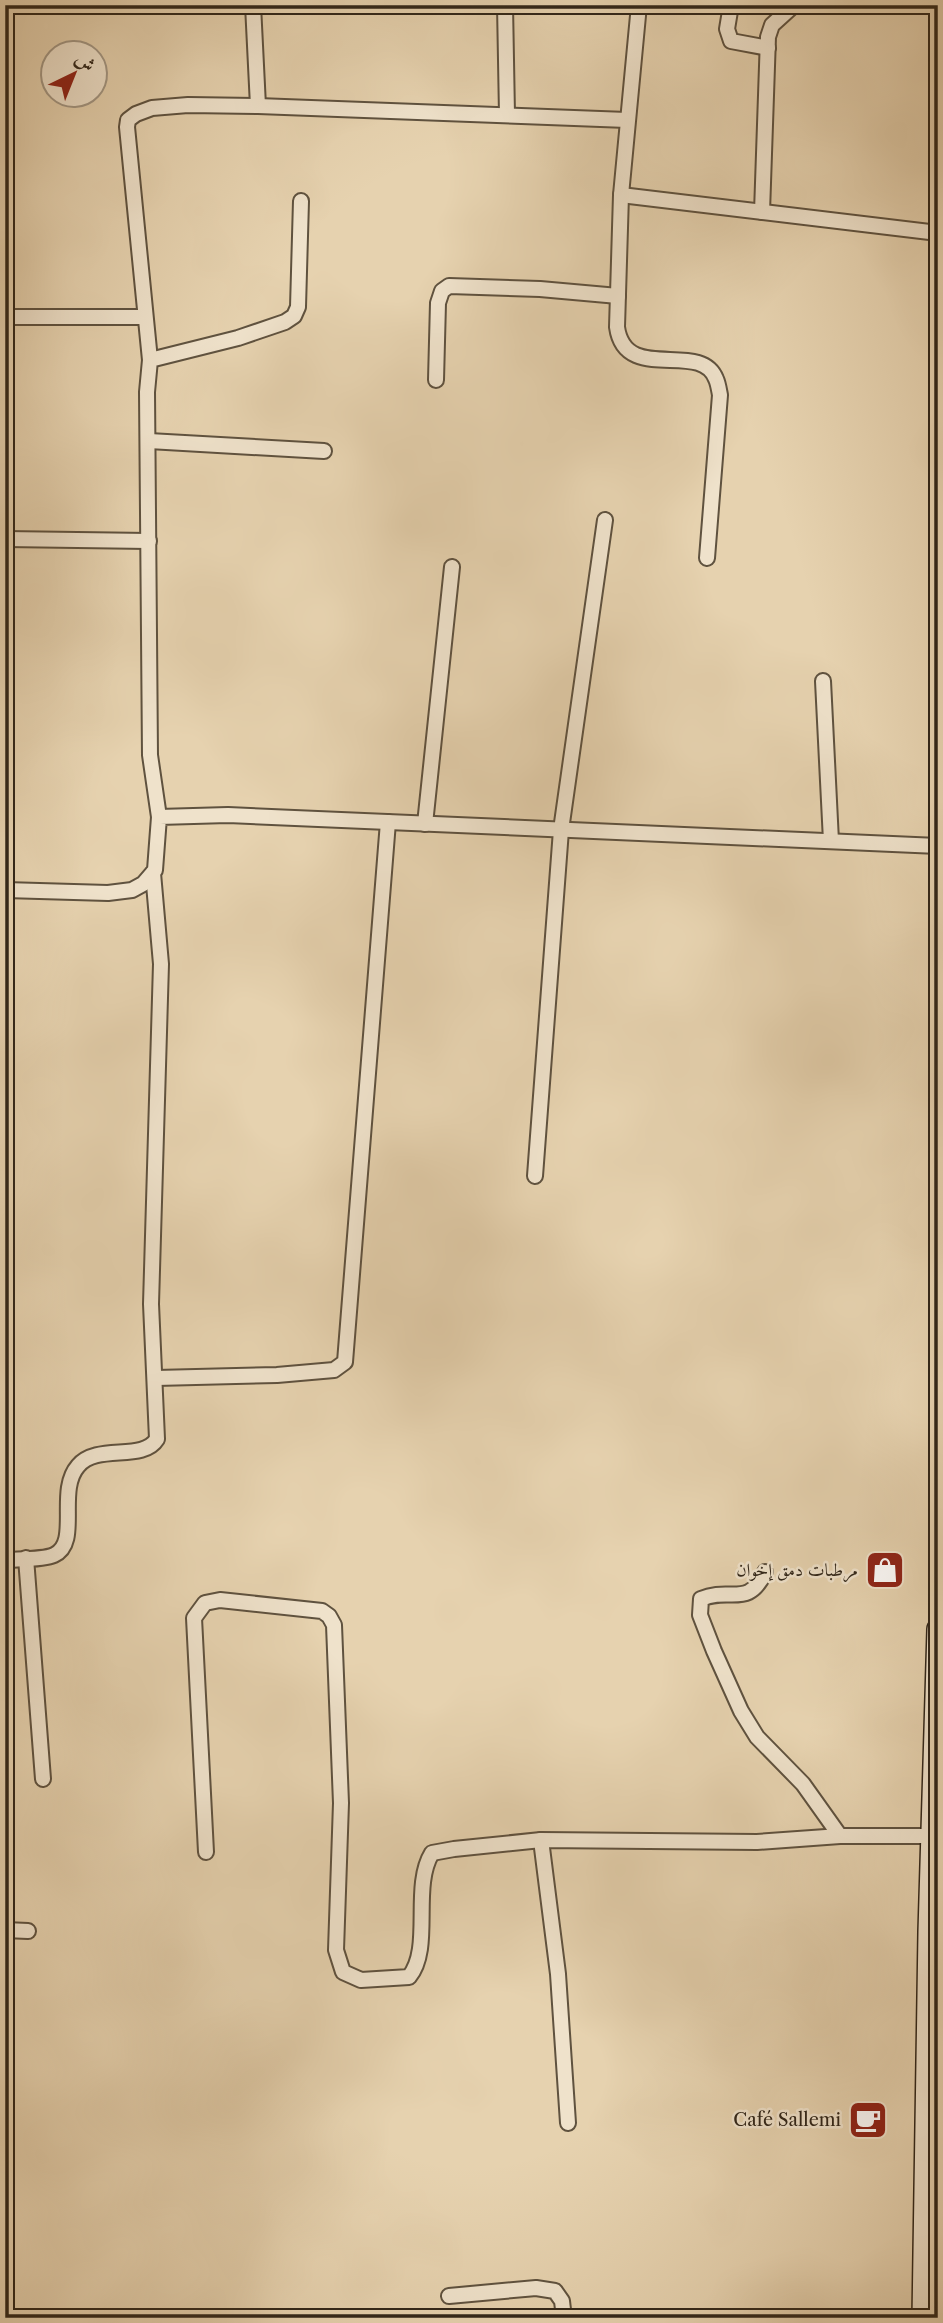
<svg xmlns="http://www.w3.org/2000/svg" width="943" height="2323" viewBox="0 0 943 2323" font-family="'Libre Caslon Text',Amiri,serif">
	<rect width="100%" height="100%" fill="#e6d2af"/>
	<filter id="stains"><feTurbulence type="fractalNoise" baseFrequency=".00286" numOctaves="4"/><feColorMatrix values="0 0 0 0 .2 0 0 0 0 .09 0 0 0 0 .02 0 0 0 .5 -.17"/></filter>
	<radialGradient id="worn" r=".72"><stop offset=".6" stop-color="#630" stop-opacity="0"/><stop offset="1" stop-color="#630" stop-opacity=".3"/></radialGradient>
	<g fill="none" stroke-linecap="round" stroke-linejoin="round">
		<g stroke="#5f523f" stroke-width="18">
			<g id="minor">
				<polyline points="253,5 258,106"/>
				<polyline points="505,5 507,115"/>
				<path d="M639 5 621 195 617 327C625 385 701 339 716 379 718 383 719 390 720 395L707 558"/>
				<polyline points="731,5 727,29 731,41 768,48"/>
				<polyline points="621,195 938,233"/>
				<polyline points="762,212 768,37 772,25 794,5"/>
				<polyline points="5,317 145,317"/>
				<polyline points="150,360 127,127 128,120 136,114 152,108 188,105 258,106 627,120"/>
				<polyline points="436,380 438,303 442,291 449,286 540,289 618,296"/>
				<polyline points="149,441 324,451"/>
				<polyline points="5,539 149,541"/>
				<polyline points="823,681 831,841"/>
				<polyline points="159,817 150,755 147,392 150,360 238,338 285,322 294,316 298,307 301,201"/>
				<polyline points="425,824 452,567"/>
				<polyline points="5,890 108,893 132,890 143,884 155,870 159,817 228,815 938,846"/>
				<polyline points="535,1176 561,830 605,520"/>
				<polyline points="156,1378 277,1375 334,1370 345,1362 388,822"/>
				<polyline points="26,1558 43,1779"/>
				<path d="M5 1560C18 1559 43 1560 54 1555 81 1543 56 1491 78 1466 97 1443 143 1462 157 1439L151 1304 161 964 153 873"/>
				<path d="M765 1572C748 1609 730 1586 701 1599L700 1615 714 1651 741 1711 757 1737 803 1784 840 1836"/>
				<polyline points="541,1840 558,1974 568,2123"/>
				<path d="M206 1852 194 1618 205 1603 220 1600 322 1611 329 1616 334 1625 341 1803 336 1950 343 1972 361 1980 409 1977C433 1948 411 1887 432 1853L454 1849 541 1840 757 1842 840 1836H932"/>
				<polyline points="5,1930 28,1931"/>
				<polyline points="449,2296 536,2288 555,2291 562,2301 564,2318"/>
				<polyline points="924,2310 938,2309"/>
			</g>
		</g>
		<g stroke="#32271a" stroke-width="24">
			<polyline id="secondary" points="923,2318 929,1932 938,1629"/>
		</g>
		<use href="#minor" stroke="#efe2cb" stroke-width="14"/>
		<use href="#secondary" stroke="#efe2cb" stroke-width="21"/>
	</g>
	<defs>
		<g id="shop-square" transform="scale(2.0125)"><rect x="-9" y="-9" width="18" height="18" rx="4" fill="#8f2418" stroke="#efe2cb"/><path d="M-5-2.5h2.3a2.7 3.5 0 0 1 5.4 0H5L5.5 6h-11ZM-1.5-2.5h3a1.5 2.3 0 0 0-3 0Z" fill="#fff"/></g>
		<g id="cafe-square" transform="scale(2.0125)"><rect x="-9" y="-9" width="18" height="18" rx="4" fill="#8f2418" stroke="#efe2cb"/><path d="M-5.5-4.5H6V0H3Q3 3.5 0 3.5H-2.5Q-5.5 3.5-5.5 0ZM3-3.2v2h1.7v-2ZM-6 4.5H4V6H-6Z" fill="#fff"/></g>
	</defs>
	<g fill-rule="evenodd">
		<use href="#shop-square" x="885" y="1570"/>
		<use href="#cafe-square" x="868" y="2120"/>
	</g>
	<g text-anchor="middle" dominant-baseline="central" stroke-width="5" stroke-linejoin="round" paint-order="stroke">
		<g font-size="18" fill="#32271a" stroke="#efe2cb" text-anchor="end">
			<text x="858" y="1570">مرطبات دمق إخوان</text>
			<text x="841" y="2120">Café Sallemi</text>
		</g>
	</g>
	<rect width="943" height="2323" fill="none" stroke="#e6d2af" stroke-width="28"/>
	<rect x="7" y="7" width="929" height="2309" fill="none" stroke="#32271a" stroke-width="3.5"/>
	<rect x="14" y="14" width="915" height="2295" fill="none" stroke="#32271a" stroke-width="2"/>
	<g transform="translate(74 74) rotate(43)"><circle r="33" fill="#efe2cb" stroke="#a39784" stroke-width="2"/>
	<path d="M0-5L12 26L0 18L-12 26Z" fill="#8f2418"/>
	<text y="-10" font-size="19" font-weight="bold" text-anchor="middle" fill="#32271a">ش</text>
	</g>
	<rect width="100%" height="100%" filter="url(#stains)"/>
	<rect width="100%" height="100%" fill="url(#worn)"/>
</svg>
